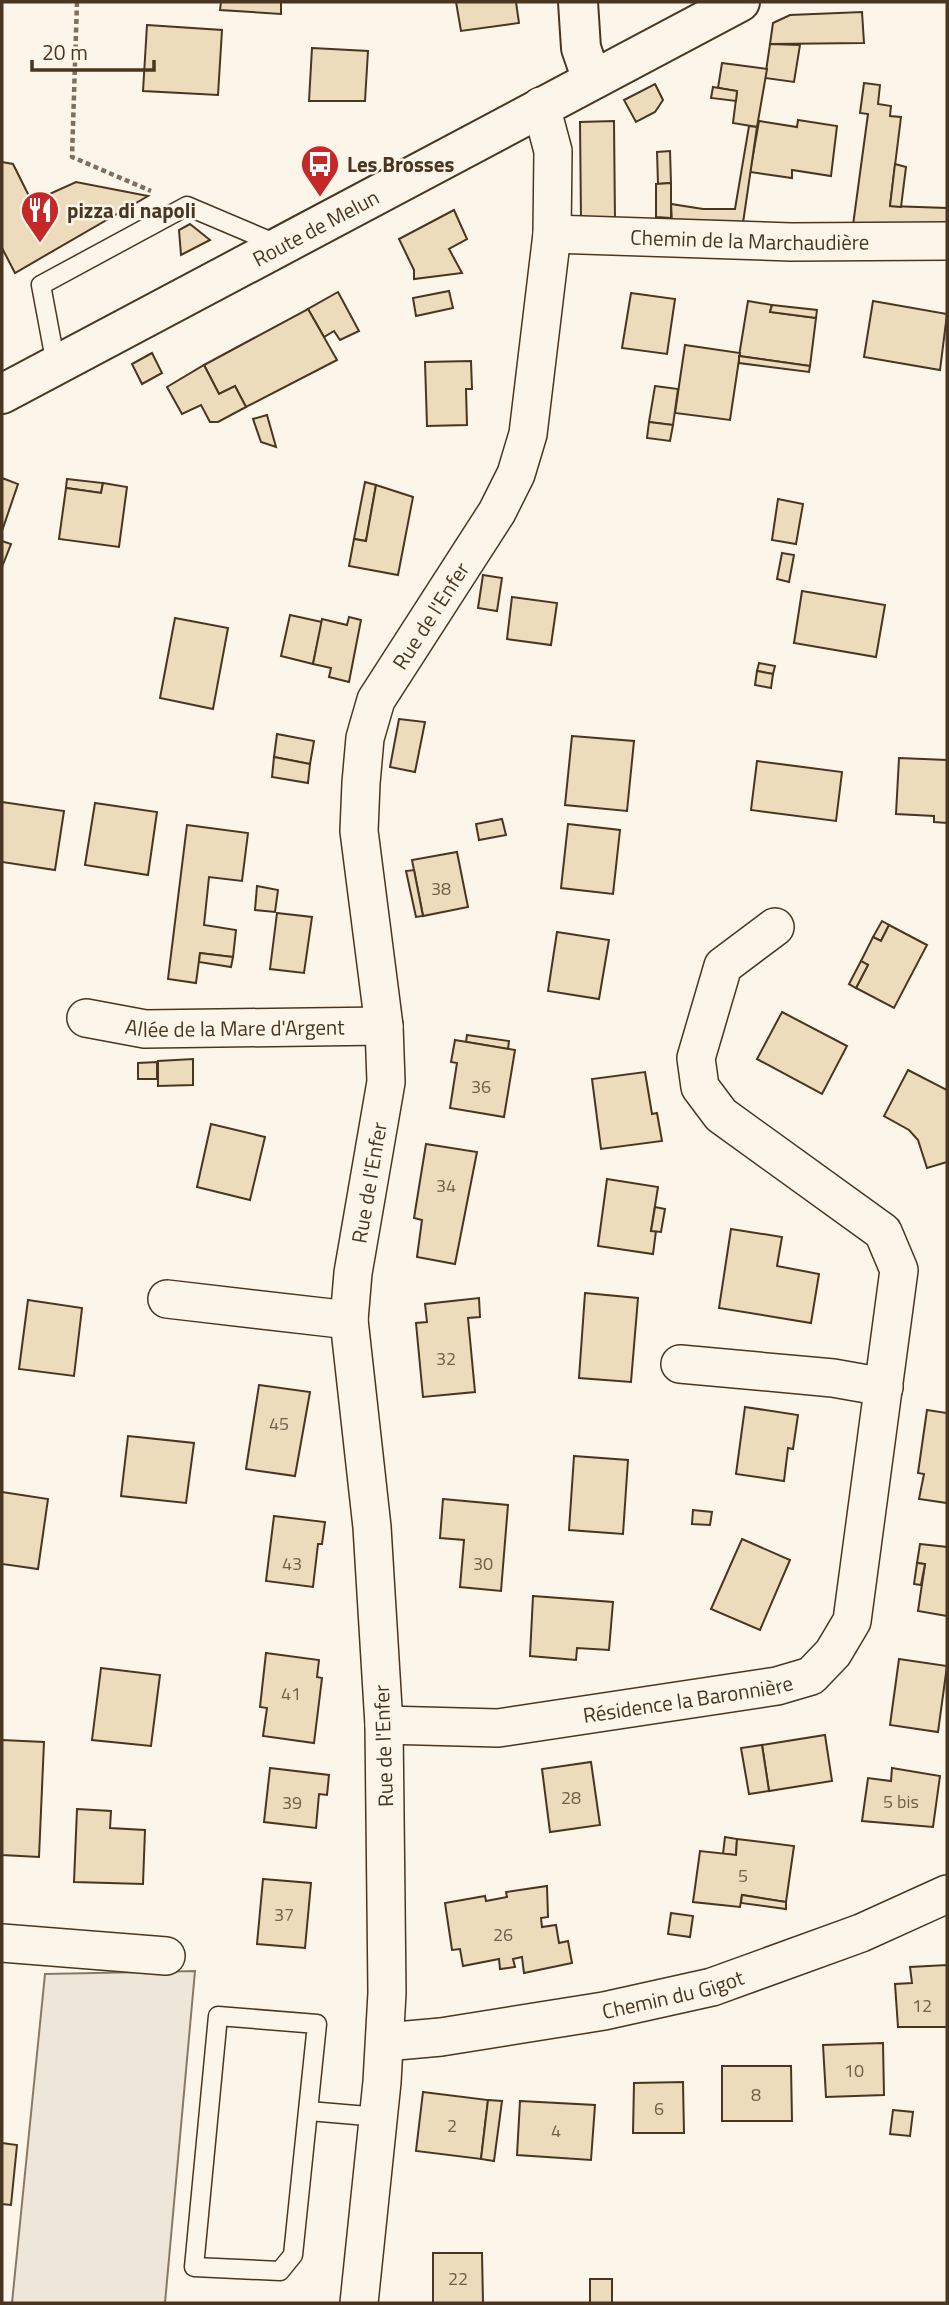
<svg xmlns="http://www.w3.org/2000/svg" width="949" height="2305" viewBox="0 0 949 2305" font-family="'Titillium Web',sans-serif">
	<rect width="100%" height="100%" fill="#fbf6e9"/>
	<polygon fill="#ede6d9" stroke="#887966" stroke-width="2" points="195,1971 165,2303 12,2303 45,1974"/>
	<g fill="#ecdcbc" stroke="#4a3520" stroke-width="2">
		<polygon points="221,2 281,2 281,14 220,10"/>
		<polygon points="456,2 516,2 519,23 461,31"/>
		<polygon points="862,12 864,43 770,44 773,23 790,15"/>
		<polygon points="147,25 222,30 218,95 143,91"/>
		<polygon points="770,44 800,45 794,82 765,78"/>
		<polygon points="312,48 368,51 365,101 309,101"/>
		<polygon points="722,63 767,69 757,127 733,123 737,91 718,88"/>
		<polygon points="864,83 880,85 878,104 891,106 890,116 901,117 890,206 947,208 947,224 853,225 868,114 860,113"/>
		<polygon points="655,84 663,100 655,112 636,122 624,100"/>
		<polygon points="713,87 737,91 736,101 711,98"/>
		<polygon points="798,120 837,126 831,176 792,170 792,178 750,172 759,121 797,127"/>
		<polygon points="614,121 615,221 581,220 580,122"/>
		<polygon points="749,126 757,127 743,223 672,223 671,204 703,209 735,209"/>
		<polygon points="670,151 671,183 658,184 657,152"/>
		<polygon points="2,162 13,164 32,202 76,182 148,196 15,273 2,248"/>
		<polygon points="895,164 906,167 901,207 890,206"/>
		<polygon points="671,183 671,218 656,217 656,184"/>
		<polygon points="454,210 467,239 449,249 462,273 414,279 414,270 399,239"/>
		<polygon points="190,224 210,240 181,255 179,230"/>
		<polygon points="449,291 453,308 416,316 413,298"/>
		<polygon points="338,292 359,331 340,340 334,331 324,337 308,309"/>
		<polygon points="631,293 675,299 667,354 622,348"/>
		<polygon points="748,301 772,305 770,312 816,318 810,366 739,356"/>
		<polygon points="873,301 947,314 940,370 864,357"/>
		<polygon points="772,305 817,310 816,318 770,312"/>
		<polygon points="308,309 337,360 246,407 235,386 219,394 204,365"/>
		<polygon points="685,345 740,353 730,420 675,413"/>
		<polygon points="152,353 162,373 142,384 132,364"/>
		<polygon points="739,356 810,366 809,372 739,363"/>
		<polygon points="471,361 472,389 466,389 467,425 427,426 425,362"/>
		<polygon points="204,365 219,394 235,386 246,407 218,422 210,422 201,405 182,414 167,387"/>
		<polygon points="655,386 678,389 673,425 649,422"/>
		<polygon points="267,415 276,447 261,442 253,419"/>
		<polygon points="649,422 673,425 670,441 647,438"/>
		<polygon points="2,478 18,484 2,531"/>
		<polygon points="67,479 103,483 101,493 66,488"/>
		<polygon points="365,482 376,485 366,541 354,539"/>
		<polygon points="103,483 127,487 119,547 59,539 66,488 101,493"/>
		<polygon points="376,485 413,497 398,575 349,566 354,539 366,541"/>
		<polygon points="778,499 803,504 796,544 772,540"/>
		<polygon points="2,541 11,544 2,567"/>
		<polygon points="782,553 794,555 789,582 777,579"/>
		<polygon points="483,575 502,578 497,611 478,608"/>
		<polygon points="802,591 885,605 876,657 794,643"/>
		<polygon points="512,597 557,603 551,645 507,639"/>
		<polygon points="290,615 322,622 313,664 281,656"/>
		<polygon points="349,617 361,620 349,682 329,677 331,668 313,664 322,619 347,625"/>
		<polygon points="175,618 228,628 213,709 160,698"/>
		<polygon points="759,663 775,666 773,674 757,671"/>
		<polygon points="757,671 773,674 771,688 755,685"/>
		<polygon points="399,719 425,722 415,772 390,767"/>
		<polygon points="277,734 314,741 310,764 274,757"/>
		<polygon points="572,736 634,741 627,811 565,805"/>
		<polygon points="274,757 310,764 308,783 272,777"/>
		<polygon points="899,758 947,760 947,823 934,822 934,816 896,814"/>
		<polygon points="757,761 842,772 836,821 751,810"/>
		<polygon points="2,802 64,811 55,870 2,862"/>
		<polygon points="95,803 157,812 148,875 85,865"/>
		<polygon points="502,819 506,835 479,840 476,824"/>
		<polygon points="568,824 620,830 613,894 561,888"/>
		<polygon points="187,825 248,833 242,881 209,877 204,925 236,930 233,957 200,953 196,983 168,979"/>
		<polygon points="457,852 468,907 423,916 412,860"/>
		<polygon points="414,870 423,916 416,917 406,871"/>
		<polygon points="257,886 278,890 275,912 255,910"/>
		<polygon points="277,913 312,917 304,973 270,969"/>
		<polygon points="882,921 889,925 881,941 873,937"/>
		<polygon points="889,925 927,945 894,1008 856,988 868,965 861,961 873,937 881,941"/>
		<polygon points="557,932 609,940 599,999 548,991"/>
		<polygon points="200,953 233,957 231,967 199,962"/>
		<polygon points="861,961 868,965 856,988 849,984"/>
		<polygon points="782,1012 847,1046 822,1094 757,1059"/>
		<polygon points="467,1035 509,1041 508,1049 466,1042"/>
		<polygon points="455,1040 515,1050 504,1117 450,1108 457,1063 451,1062"/>
		<polygon points="193,1059 193,1085 158,1086 158,1061"/>
		<polygon points="157,1062 157,1079 138,1079 138,1063"/>
		<polygon points="908,1070 947,1090 947,1162 927,1168 918,1140 909,1130 884,1116"/>
		<polygon points="645,1072 652,1114 657,1113 662,1141 601,1149 592,1079"/>
		<polygon points="211,1124 265,1137 250,1200 197,1187"/>
		<polygon points="426,1144 477,1152 455,1264 417,1257 422,1220 414,1218"/>
		<polygon points="607,1179 658,1187 651,1231 656,1231 653,1254 598,1246"/>
		<polygon points="655,1207 665,1209 661,1232 651,1231"/>
		<polygon points="731,1229 782,1237 777,1266 819,1274 811,1323 719,1308"/>
		<polygon points="585,1293 638,1298 631,1382 579,1378"/>
		<polygon points="479,1298 480,1317 468,1318 475,1392 423,1397 416,1323 427,1322 425,1304"/>
		<polygon points="28,1300 82,1308 74,1376 19,1369"/>
		<polygon points="259,1385 310,1392 295,1476 246,1469"/>
		<polygon points="745,1407 798,1415 793,1449 788,1448 784,1481 736,1474"/>
		<polygon points="927,1410 947,1413 947,1503 919,1499 924,1474 918,1473"/>
		<polygon points="128,1436 194,1443 186,1503 121,1496"/>
		<polygon points="574,1456 628,1460 623,1534 569,1530"/>
		<polygon points="2,1492 48,1499 38,1569 2,1564"/>
		<polygon points="443,1499 508,1505 501,1591 460,1587 464,1540 440,1538"/>
		<polygon points="693,1510 712,1512 710,1525 692,1524"/>
		<polygon points="274,1516 325,1522 322,1544 318,1544 313,1587 266,1581"/>
		<polygon points="742,1539 790,1560 760,1630 711,1609"/>
		<polygon points="920,1544 947,1547 947,1616 918,1611 925,1564 917,1563"/>
		<polygon points="917,1563 925,1564 921,1585 914,1584"/>
		<polygon points="533,1596 613,1602 609,1650 577,1648 576,1660 530,1656"/>
		<polygon points="266,1653 319,1660 317,1677 322,1678 314,1743 263,1736 267,1708 260,1707"/>
		<polygon points="899,1659 947,1666 938,1732 890,1725"/>
		<polygon points="101,1668 160,1675 151,1746 92,1740"/>
		<polygon points="825,1735 832,1781 769,1791 762,1745"/>
		<polygon points="2,1740 44,1742 39,1857 2,1855"/>
		<polygon points="762,1745 769,1791 749,1794 741,1748"/>
		<polygon points="591,1762 600,1825 550,1832 542,1769"/>
		<polygon points="270,1768 329,1775 327,1795 319,1794 316,1828 264,1822"/>
		<polygon points="892,1768 940,1776 933,1827 862,1821 868,1778 891,1781"/>
		<polygon points="77,1809 111,1811 110,1828 145,1830 143,1884 74,1882"/>
		<polygon points="725,1837 737,1839 736,1855 723,1854"/>
		<polygon points="737,1839 794,1846 786,1902 742,1895 740,1907 693,1902 700,1851 736,1855"/>
		<polygon points="263,1879 311,1883 305,1948 257,1944"/>
		<polygon points="547,1886 548,1917 541,1918 542,1927 556,1925 559,1943 568,1941 572,1963 524,1973 522,1957 513,1959 515,1967 500,1969 499,1959 463,1966 460,1949 452,1950 445,1903 485,1896 486,1901 507,1897 506,1892"/>
		<polygon points="742,1895 786,1902 786,1909 741,1903"/>
		<polygon points="671,1913 693,1916 690,1937 668,1934"/>
		<polygon points="947,1965 947,2027 898,2027 895,1984 912,1983 910,1967"/>
		<polygon points="883,2043 884,2095 826,2097 823,2045"/>
		<polygon points="722,2066 791,2066 792,2121 722,2121"/>
		<polygon points="683,2082 684,2133 633,2133 634,2083"/>
		<polygon points="423,2092 488,2100 481,2159 416,2151"/>
		<polygon points="488,2100 502,2101 494,2161 481,2159"/>
		<polygon points="520,2101 595,2105 591,2160 517,2155"/>
		<polygon points="893,2110 913,2112 910,2136 890,2134"/>
		<polygon points="2,2143 17,2145 11,2205 2,2204"/>
		<polygon points="433,2253 482,2253 483,2303 433,2303"/>
		<rect x="590" y="2279" width="22" height="24"/>
	</g>
	<g fill="none" stroke-linecap="round" stroke-linejoin="round">
		<g stroke="#4a3520" stroke-width="21">
			<g id="lane">
				<polyline points="56,365 41,285 187,206 279,245"/>
				<polygon points="218,2016 317,2024 293,2255 280,2271 194,2267"/>
				<polyline points="309,2111 379,2117"/>
			</g>
		</g>
		<g stroke="#4a3520" stroke-width="40">
			<g id="street">
				<path id="s1" d="M552 234 791 242 947 241"/>
				<path id="s2" d="M86 1018 145 1029 384 1026"/>
				<polyline points="167,1299 349,1320"/>
				<polyline points="680,1364 833,1378 884,1387"/>
				<path id="s3" d="M384 1725 498 1728 777 1686 811 1676 833 1653 852 1621 899 1270 883 1232 721 1115 700 1087 696 1058 723 966 775 927"/>
				<polyline points="2,1943 166,1956"/>
				<path id="s4" d="M385 2042 441 2037 604 2011 712 1987 861 1933 947 1894"/>
				<path id="s5" d="M359 2303 382 2082 387 1993 384 1725 372 1527 349 1320 353 1273 386 1082 384 1026 359 831 361 783 365 738 376 700 497 512 516 474 528 434 552 234 553 151 541 106"/>
			</g>
		</g>
		<g stroke="#4a3520" stroke-width="42">
			<polyline id="secondary" points="578,2 581,48 592,80"/>
		</g>
		<g stroke="#4a3520" stroke-width="42">
			<g id="primary">
				<path id="s6" d="M2 394 740 2"/>
			</g>
		</g>
		<polyline stroke="#7f6f5c" stroke-width="4.5" stroke-dasharray="5 3.5" stroke-linecap="butt" points="77,2 72,157 151,191"/>
		<use href="#lane" stroke="#fbf6e9" stroke-width="18"/>
		<use href="#street" stroke="#fbf6e9" stroke-width="37"/>
		<use href="#secondary" stroke="#fbf6e9" stroke-width="38"/>
		<use href="#primary" stroke="#fbf6e9" stroke-width="38"/>
	</g>
	<defs>
		<g id="bus-pin" transform="scale(2.0125)"><path d="M0 17L-7.5 6A9.5 9.5 0 1 1 7.5 6Z" fill="#c62828" stroke="#fbf6e9"/><path d="M-5-6H5V4H4V6H2V4H-2V6H-4V4H-5ZM-3.5-4V0h7V-4ZM-3.5 1.2v1.5H-2V1.2ZM2 1.2v1.5H3.5V1.2Z" fill="#fff"/></g>
		<g id="restaurant-pin" transform="scale(2.0125)"><path d="M0 17L-7.5 6A9.5 9.5 0 1 1 7.5 6Z" fill="#c62828" stroke="#fbf6e9"/><path d="M-5-6h1v4h1v-4h1v4h1v-4h1v5L-1.5 .5V6h-2V.5L-5-1ZM5-6V6H3V1.5H1.5Q1.5-4 5-6Z" fill="#fff"/></g>
	</defs>
	<g fill-rule="evenodd">
		<use href="#bus-pin" x="320" y="164"/>
		<use href="#restaurant-pin" x="40" y="210"/>
	</g>
	<g text-anchor="middle" dominant-baseline="central" stroke-width="5" stroke-linejoin="round" paint-order="stroke">
		<g font-size="18" fill="#725f47">
			<text x="441" y="888">38</text>
			<text x="481" y="1086">36</text>
			<text x="446" y="1185">34</text>
			<text x="446" y="1358">32</text>
			<text x="279" y="1423">45</text>
			<text x="292" y="1563">43</text>
			<text x="483" y="1563">30</text>
			<text x="291" y="1693">41</text>
			<text x="571" y="1797">28</text>
			<text x="901" y="1801">5 bis</text>
			<text x="292" y="1802">39</text>
			<text x="743" y="1875">5</text>
			<text x="284" y="1914">37</text>
			<text x="503" y="1934">26</text>
			<text x="922" y="2005">12</text>
			<text x="854" y="2070">10</text>
			<text x="756" y="2094">8</text>
			<text x="659" y="2108">6</text>
			<text x="452" y="2125">2</text>
			<text x="556" y="2130">4</text>
			<text x="458" y="2278">22</text>
		</g>
		<g font-size="21" font-weight="bold" fill="#4a3520" stroke="#fbf6e9" text-anchor="start">
			<text x="347" y="164">Les Brosses</text>
			<text x="67" y="210">pizza di napoli</text>
		</g>
		<g font-size="21" fill="#4a3520" stroke="#fbf6e9">
			<text stroke="none"><textPath href="#s6" startOffset="355">Route de Melun</textPath></text>
			<text stroke="none"><textPath href="#s1" startOffset="198">Chemin de la Marchaudière</textPath></text>
			<text stroke="none"><textPath href="#s5" startOffset="1713">Rue de l'Enfer</textPath></text>
			<text stroke="none"><textPath href="#s2" startOffset="150">Allée de la Mare d'Argent</textPath></text>
			<text stroke="none"><textPath href="#s5" startOffset="1125">Rue de l'Enfer</textPath></text>
			<text stroke="none"><textPath href="#s3" startOffset="306">Résidence la Baronnière</textPath></text>
			<text transform="translate(383 1746) rotate(-92)">Rue de l'Enfer</text>
			<text stroke="none"><textPath href="#s4" startOffset="292">Chemin du Gigot</textPath></text>
		</g>
	</g>
	<rect width="949" height="2305" fill="none" stroke="#4a3520" stroke-width="7"/>
	<path d="M32 60v10h122v-10" fill="none" stroke="#4a3520" stroke-width="3.5"/>
	<text x="42" y="60" font-size="21" fill="#4a3520" stroke="#fbf6e9" stroke-width="5" paint-order="stroke">20 m</text>
</svg>
